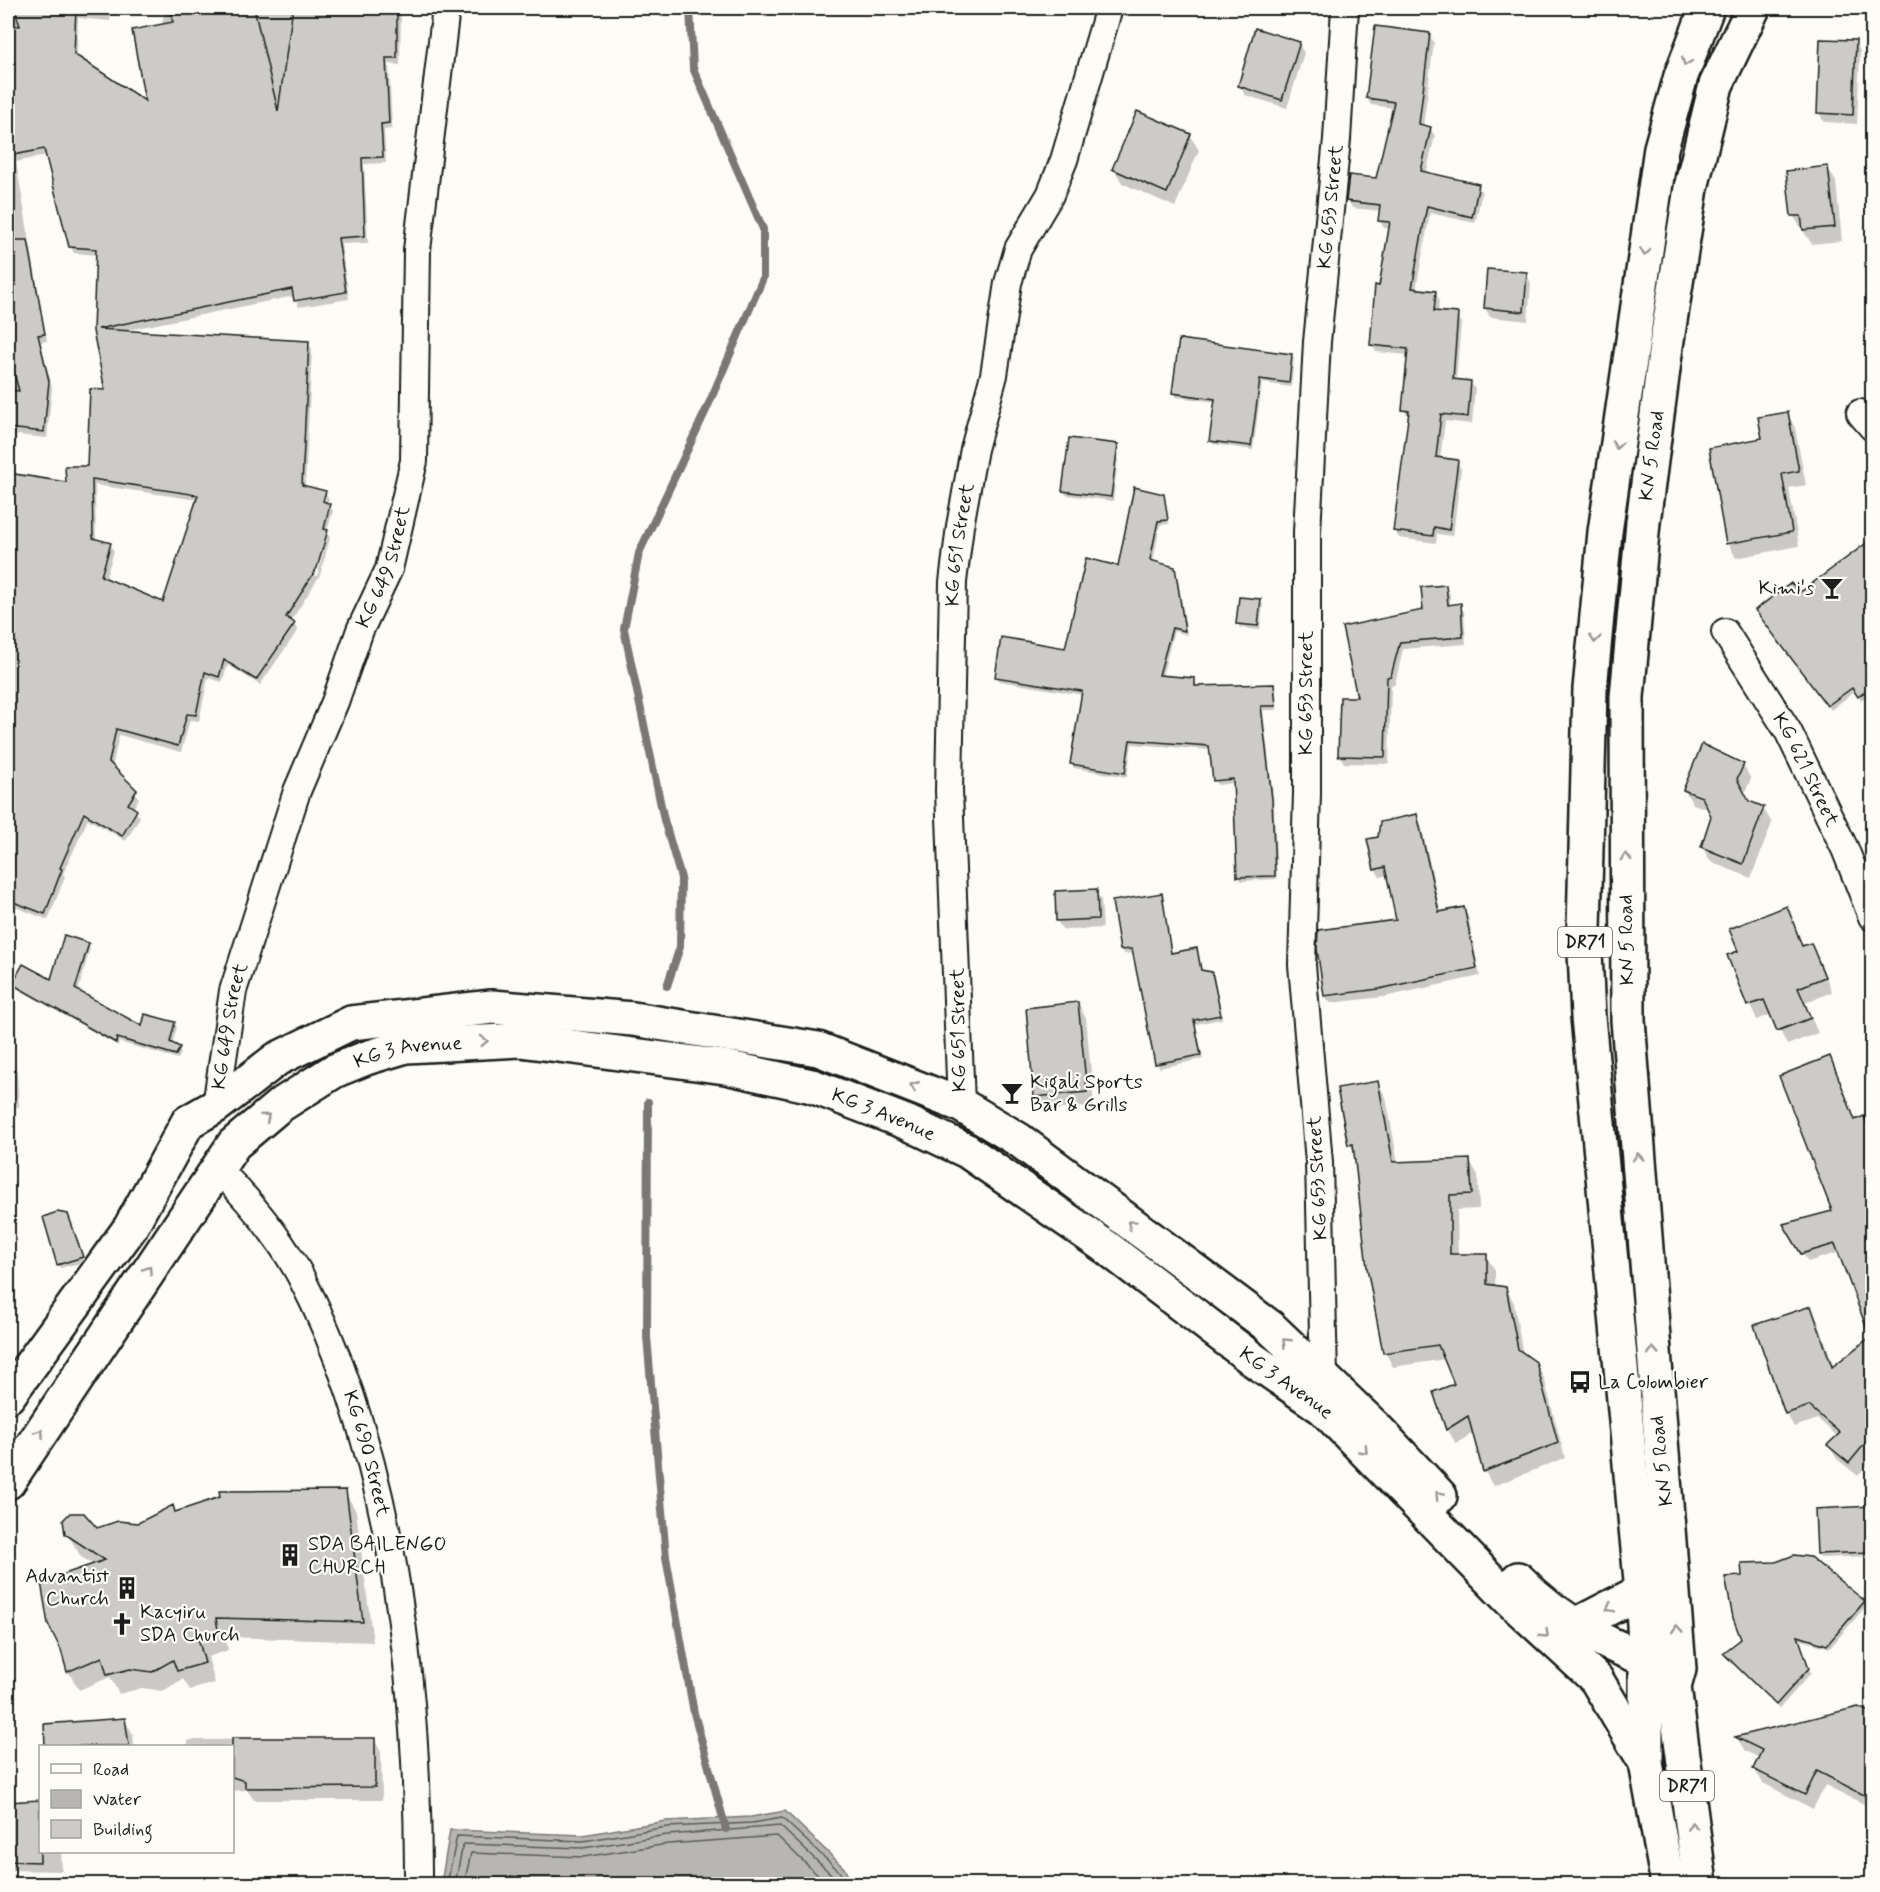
<svg xmlns="http://www.w3.org/2000/svg" width="1880" height="1892" viewBox="0 0 1880 1892" font-family="Mynerve,sans-serif">
	<rect width="100%" height="100%" fill="#fdfcf7"/>
	<filter id="ink" filterUnits="userSpaceOnUse"><feTurbulence type="fractalNoise" baseFrequency=".0167" numOctaves="2"/><feDisplacementMap in="SourceGraphic" scale="12" xChannelSelector="R" yChannelSelector="G"/><feConvolveMatrix kernelMatrix="1 2 1 2 8 2 1 2 1" color-interpolation-filters="sRGB"/></filter>
	<g filter="url(#ink)">
		<polygon fill="#b7b6b2" stroke="#797876" stroke-width="1.5" points="785,1811 844,1868 852,1884 441,1884 450,1830 583,1835 666,1821 751,1817"/>
		<g fill="#0003" fill-rule="evenodd">
			<path d="M8 8H112L110 21 78 18 77 58 147 104 165 8H401L400 65 389 64 392 129 384 130 386 163 364 164 368 243 341 244 349 299 299 307 294 296 123 331 308 343 312 349 305 487 325 492 329 499 327 504 333 511 314 575 317 576 328 534 330 538 320 575 291 621 298 630 260 685 228 665 222 682 208 678 199 721 190 720 181 752 119 735 112 768 139 798 133 809 140 817 126 841 88 819 63 874 65 877 48 920 8 904ZM47 155 70 246 74 253 97 255 94 330 107 392 88 467 67 483 9 474 17 435 47 438 52 388 41 342 47 341 16 162ZM95 485 198 500 164 604 105 580 114 551 110 545 96 540ZM323 496H326L323 509Z"/>
			<polygon points="1429,35 1434,42 1423,127 1430,128 1435,136 1426,174 1478,185 1482,193 1475,223 1430,213 1416,290 1435,292 1439,299 1438,313 1457,315 1461,322 1456,381 1470,382 1475,389 1472,424 1445,421 1440,459 1457,461 1461,469 1453,536 1437,534 1436,543 1399,538 1394,530 1410,418 1404,410 1409,355 1376,352 1372,345 1390,229 1384,228 1379,220 1381,211 1352,208 1348,200 1378,180 1394,108 1371,105 1367,98"/>
			<polygon points="1855,42 1860,51 1857,124 1824,122 1819,113"/>
			<polygon points="1299,44 1304,53 1287,108 1245,95 1240,86"/>
			<polygon points="1137,113 1190,136 1199,150 1175,207 1122,183 1114,169"/>
			<polygon points="1828,168 1836,182 1842,241 1812,244 1793,216"/>
			<polygon points="1526,274 1531,283 1528,321 1490,317 1485,308"/>
			<polygon points="1872,353 1872,370 1866,359"/>
			<polygon points="1292,355 1294,359 1291,387 1262,383 1253,450 1213,444 1211,440 1216,402 1176,397 1174,392"/>
			<polygon points="1787,413 1795,428 1806,485 1789,488 1799,546 1736,558 1728,543 1763,439"/>
			<polygon points="1117,446 1119,450 1113,501 1066,495 1064,491"/>
			<polygon points="1163,495 1169,524 1160,525 1153,562 1174,568 1177,573 1187,635 1174,631 1162,677 1194,679 1197,687 1273,685 1276,690 1277,710 1263,710 1274,805 1277,879 1241,881 1239,877 1235,783 1217,785 1211,750 1132,744 1127,777 1074,768 1072,764 1083,695 999,681 996,677 1067,650"/>
			<polygon points="1872,541 1872,692 1861,700 1855,691 1831,710 1760,614 1798,595"/>
			<polygon points="1445,587 1450,594 1450,606 1460,605 1464,612 1466,644 1403,649 1395,684 1391,685 1389,764 1344,763 1340,756 1359,699 1344,628 1424,611"/>
			<polygon points="1260,601 1263,605 1260,630 1240,628 1238,623"/>
			<polygon points="1743,765 1751,779 1744,795 1749,803 1763,808 1772,823 1751,878 1711,862 1702,847 1713,816 1710,810 1693,804 1684,790"/>
			<polygon points="1416,816 1421,824 1441,913 1463,909 1468,916 1480,976 1384,997 1330,1003 1325,996 1398,921 1388,875 1380,877 1375,869 1379,838"/>
			<polygon points="1096,891 1101,900 1103,928 1063,930 1057,921"/>
			<polygon points="1161,895 1171,955 1196,950 1202,971 1211,973 1214,977 1222,1019 1196,1024 1203,1059 1159,1068 1134,953 1124,954 1122,950 1114,902"/>
			<polygon points="1786,908 1804,947 1810,945 1819,959 1832,992 1805,1003 1818,1033 1787,1045 1772,1014 1757,1020 1729,955 1739,951"/>
			<polygon points="88,944 90,948 78,992 143,1028 174,1023 177,1027 172,1045 181,1053 178,1059 119,1042 118,1046 16,988 14,984 52,981"/>
			<polygon points="1078,1004 1086,1018 1094,1106 1044,1111 1036,1096"/>
			<polygon points="1829,1058 1856,1121 1863,1118 1872,1137 1872,1252 1851,1232 1840,1242 1872,1287 1872,1458 1858,1476 1837,1459 1829,1446 1838,1437 1818,1419 1794,1427 1786,1413 1810,1308 1818,1321 1834,1367 1872,1337 1840,1252 1808,1262 1785,1225 1834,1212"/>
			<polygon points="8,1064 13,1064 17,1071 19,1107 8,1107"/>
			<polygon points="1377,1082 1386,1097 1398,1163 1469,1160 1478,1175 1479,1209 1457,1210 1458,1256 1486,1256 1495,1270 1495,1287 1506,1288 1514,1303 1523,1355 1535,1363 1544,1378 1565,1458 1493,1486 1485,1472 1474,1432 1456,1444 1448,1430 1435,1393 1456,1385 1446,1359 1393,1367 1385,1352 1356,1155 1350,1144"/>
			<polygon points="70,1220 84,1262 60,1268 58,1264"/>
			<polygon points="345,1492 356,1511 373,1642 226,1637 228,1650 208,1657 215,1683 190,1690 183,1679 163,1691 142,1688 119,1694 110,1677 79,1690 68,1671 94,1565 81,1557 64,1528 65,1520 97,1529 138,1524 172,1507 176,1513"/>
			<polygon points="1872,1507 1872,1556 1820,1558 1817,1510"/>
			<polygon points="1863,1602 1866,1606 1830,1648 1798,1639 1811,1673 1779,1709 1728,1657 1743,1639"/>
			<polygon points="1858,1708 1872,1715 1872,1808 1825,1785 1813,1809 1763,1783 1754,1769 1760,1758 1745,1751 1737,1738"/>
			<polygon points="124,1719 133,1734 134,1746 46,1746 45,1726"/>
			<polygon points="374,1739 381,1752 382,1800 254,1800 247,1790 232,1791 232,1746 188,1746 188,1740"/>
			<polygon points="40,1802 40,1852 61,1852 62,1871 8,1870 8,1803"/>
			<polygon points="245,1875 290,1879 293,1884 247,1884"/>
			<polygon points="1830,1877 1859,1884 1830,1884"/>
		</g>
		<g fill="none" stroke-linecap="round" stroke-linejoin="round">
			<g stroke="#5a5a58" stroke-width="1.5">
				<polyline points="447,1884 457,1836 583,1841 667,1827 752,1823 782,1818 839,1871 846,1884"/>
				<polyline points="455,1884 463,1844 583,1848 667,1835 780,1826 833,1876 837,1884"/>
				<polyline points="464,1884 471,1853 583,1857 668,1844 777,1836 827,1884"/>
			</g>
			<g stroke="#797876" stroke-width="8">
				<polyline points="667,986 680,947 681,878 664,820 624,629 639,553 707,408 763,278 763,229 693,68 690,8"/>
				<polyline points="648,1102 647,1337 666,1557 694,1713 726,1829"/>
			</g>
		</g>
		<g fill="#cccbc8" stroke="#1c1c1c" stroke-width="1.5" fill-rule="evenodd">
			<path d="M14 8H76L74 54 145 101 132 30 173 22 171 14 213 8H254L278 111 293 8H397V58H386L389 123 381 124 383 157 362 158 365 236 338 238 346 292 294 301 292 289 98 329 309 341 302 485 326 491 323 501 330 504 324 529 328 530 317 568 286 617 295 623 256 680 224 660 219 677 205 672 196 715 187 714 178 746 116 729 109 762 137 790 128 804 137 810 122 836 84 813 60 868 62 869 45 914 8 900V636L15 608 8 606V473L66 482 65 466H87L90 389 105 390 93 331 96 249 69 247 44 149 13 155 10 140H8V25L20 26ZM92 479 198 495 163 602 101 576 111 543 93 538Z"/>
			<polygon points="1375,26 1430,33 1419,124 1431,127 1421,171 1479,184 1472,217 1427,206 1412,288 1436,291 1434,311 1458,313 1453,379 1471,381 1468,417 1441,414 1436,457 1458,460 1449,530 1434,527 1433,536 1393,531 1409,411 1402,410 1408,349 1370,345 1375,285 1379,286 1390,222 1378,221 1380,205 1346,201 1349,175 1376,178 1394,102 1366,98"/>
			<polygon points="1255,28 1300,42 1282,100 1238,86"/>
			<polygon points="1820,39 1856,40 1853,115 1817,113"/>
			<polygon points="1137,111 1191,134 1167,193 1112,169"/>
			<polygon points="1828,166 1835,227 1803,230 1801,216 1791,216 1786,171"/>
			<polygon points="8,240 28,240 45,334 38,335 49,381 44,432 8,428 8,390 19,391 8,351"/>
			<polygon points="1487,269 1527,272 1524,312 1484,308"/>
			<polygon points="1179,339 1292,354 1289,383 1260,379 1251,446 1209,441 1215,399 1172,393"/>
			<polygon points="1788,412 1799,471 1782,474 1792,532 1726,544 1709,448 1762,438 1758,417"/>
			<polygon points="1069,438 1118,444 1111,497 1062,491"/>
			<polygon points="1134,487 1164,494 1168,520 1158,521 1150,560 1175,567 1185,631 1172,628 1159,675 1195,678 1195,686 1274,684 1276,706 1261,706 1272,799 1275,876 1237,877 1233,779 1213,781 1209,746 1130,740 1125,773 1070,764 1082,691 995,677 1001,637 1065,648 1086,558 1118,566"/>
			<polygon points="1872,539 1872,686 1858,697 1852,688 1827,706 1755,610 1791,583 1799,593"/>
			<polygon points="1446,585 1448,605 1461,603 1463,637 1400,642 1391,676 1387,677 1385,757 1338,756 1340,697 1357,697 1342,627 1423,610 1421,587"/>
			<polygon points="1239,597 1261,599 1258,626 1236,624"/>
			<polygon points="1702,744 1744,764 1737,779 1749,801 1764,807 1743,864 1701,847 1711,816 1702,797 1683,790"/>
			<polygon points="1417,814 1439,912 1464,907 1477,968 1379,989 1324,996 1317,949 1318,930 1396,920 1385,867 1374,870 1367,839 1378,837 1380,822"/>
			<polygon points="1097,889 1098,919 1056,921 1055,891"/>
			<polygon points="1162,893 1171,953 1197,948 1201,970 1212,972 1221,1015 1194,1020 1201,1055 1155,1064 1132,949 1120,950 1112,901"/>
			<polygon points="1787,906 1802,946 1811,943 1825,977 1798,988 1811,1018 1777,1031 1764,1000 1747,1006 1727,955 1738,951 1729,929"/>
			<polygon points="64,935 89,943 75,989 142,1026 145,1014 175,1022 170,1042 180,1047 176,1055 117,1038 116,1043 12,984 23,964 51,979"/>
			<polygon points="1078,1002 1087,1092 1034,1097 1026,1008"/>
			<polygon points="1830,1056 1855,1120 1864,1116 1872,1138 1872,1435 1849,1463 1827,1445 1840,1433 1809,1406 1785,1414 1754,1325 1811,1306 1832,1367 1870,1337 1835,1244 1801,1254 1783,1224 1832,1211 1779,1076"/>
			<polygon points="1378,1081 1393,1162 1470,1159 1472,1194 1450,1195 1450,1254 1487,1254 1487,1284 1506,1287 1518,1349 1536,1362 1558,1443 1483,1472 1468,1416 1446,1430 1433,1392 1454,1384 1438,1345 1383,1353 1367,1268 1353,1144 1348,1145 1337,1088"/>
			<polygon points="57,1212 68,1214 83,1257 57,1265 43,1217"/>
			<polygon points="346,1490 363,1622 216,1618 218,1630 198,1638 205,1663 177,1671 173,1660 152,1672 130,1669 107,1675 102,1657 67,1672 61,1650 48,1624 41,1582 105,1560 65,1534 63,1520 70,1513 84,1513 97,1528 118,1521 138,1523 173,1505 175,1512 220,1497 219,1491"/>
			<polygon points="1872,1506 1872,1552 1817,1554 1815,1509"/>
			<polygon points="1794,1555 1810,1557 1865,1601 1827,1645 1798,1636 1809,1668 1776,1705 1723,1653 1741,1639 1733,1618 1725,1577 1742,1576 1741,1563 1776,1562"/>
			<polygon points="1858,1707 1872,1713 1872,1799 1817,1771 1805,1795 1753,1769 1762,1750 1735,1737"/>
			<polygon points="125,1718 129,1746 45,1746 44,1724"/>
			<polygon points="232,1738 375,1738 375,1787 245,1788 245,1781 232,1777"/>
			<polygon points="40,1800 40,1862 8,1861 8,1802"/>
		</g>
		<g fill="none" stroke-linecap="round" stroke-linejoin="round">
			<g stroke="#1c1c1c" stroke-width="30">
				<g id="minor">
					<polyline points="1860,413 1872,427"/>
					<path id="s1" d="M1725 632 1788 731 1845 849 1872 917"/>
					<path id="s2" d="M961 1105 949 791 953 582 960 526 974 449 994 375 1008 283 1018 249 1050 195 1064 160 1109 8"/>
					<path id="s3" d="M216 1106 233 991 297 791 335 702 360 630 389 569 414 461 417 250 446 8"/>
					<path id="s4" d="M217 1168C249 1200 278 1235 300 1275 393 1453 419 1687 418 1884"/>
					<path id="s5" d="M1324 1378 1319 1162 1302 965 1307 793V532L1317 342 1337 139 1345 8"/>
				</g>
			</g>
			<g stroke="#1c1c1c" stroke-width="38">
				<g id="secondary">
					<polyline points="8,1396 130,1228 188,1122 216,1106 277,1059 351,1023 492,1007 633,1019 818,1049 961,1105 1019,1140 1270,1327 1376,1428 1440,1496"/>
					<path id="s6" d="M8 1482 234 1144 279 1106 334 1071 366 1058 406 1046 520 1040 725 1067 812 1086 908 1123 967 1151 1106 1247 1255 1361 1323 1408 1509 1599 1596 1679 1646 1763"/>
					<path d="M1518 1579C1558 1621 1616 1652 1672 1667"/>
				</g>
			</g>
			<g stroke="#1c1c1c" stroke-width="38">
				<g id="primary">
					<polyline points="1578,1624 1642,1591"/>
					<polyline points="1668,1884 1646,1763 1646,1660 1642,1591 1588,1017 1584,930 1590,689 1605,532 1661,148 1681,76 1707,8"/>
					<path id="s7" d="M1700 1884 1674 1687 1679 1669 1628 1020 1627 697 1643 522 1666 346 1691 188 1716 85 1753 8"/>
				</g>
			</g>
			<use href="#minor" stroke="#fdfcf7" stroke-width="26"/>
			<use href="#secondary" stroke="#fdfcf7" stroke-width="33"/>
			<use href="#primary" stroke="#fdfcf7" stroke-width="33"/>
		</g>
		<defs><path id="oneway-chevron" d="M-2-3.5L2.5 0L-2 3.5" fill="none" stroke-width="1.6" stroke-linecap="round" stroke-linejoin="round" transform="scale(1.5)"/></defs>
		<g stroke="#989794">
			<use href="#oneway-chevron" transform="translate(1686 62) rotate(110)"/>
			<use href="#oneway-chevron" transform="translate(1645 252) rotate(98)"/>
			<use href="#oneway-chevron" transform="translate(1617 445) rotate(98)"/>
			<use href="#oneway-chevron" transform="translate(1595 639) rotate(95)"/>
			<use href="#oneway-chevron" transform="translate(1626 857) rotate(-90)"/>
			<use href="#oneway-chevron" transform="translate(484 1041) rotate(-2)"/>
			<use href="#oneway-chevron" transform="translate(914 1086) rotate(-158)"/>
			<use href="#oneway-chevron" transform="translate(266 1117) rotate(-40)"/>
			<use href="#oneway-chevron" transform="translate(1638 1157) rotate(-94)"/>
			<use href="#oneway-chevron" transform="translate(1131 1224) rotate(-143)"/>
			<use href="#oneway-chevron" transform="translate(148 1270) rotate(-56)"/>
			<use href="#oneway-chevron" transform="translate(1286 1342) rotate(-136)"/>
			<use href="#oneway-chevron" transform="translate(1653 1351) rotate(-94)"/>
			<use href="#oneway-chevron" transform="translate(40 1433) rotate(-56)"/>
			<use href="#oneway-chevron" transform="translate(1364 1450) rotate(46)"/>
			<use href="#oneway-chevron" transform="translate(1439 1495) rotate(-133)"/>
			<use href="#oneway-chevron" transform="translate(1610 1608) rotate(153)"/>
			<use href="#oneway-chevron" transform="translate(1677 1629) rotate(-94)"/>
			<use href="#oneway-chevron" transform="translate(1545 1634) rotate(44)"/>
			<use href="#oneway-chevron" transform="translate(1692 1826) rotate(-97)"/>
		</g>
	</g>
	<defs>
		<g id="bar-bare" transform="scale(1.8)"><path d="M-6-5H6L.8 .8V4.5H3.5V6h-7V4.5H-.8V.8Z" fill="#1c1c1c" stroke="#fdfcf7" stroke-width="2.5" paint-order="stroke"/></g>
		<g id="bus-bare" transform="scale(1.8)"><path d="M-5-6H5V4H4V6H2V4H-2V6H-4V4H-5ZM-3.5-4V0h7V-4ZM-3.5 1.2v1.5H-2V1.2ZM2 1.2v1.5H3.5V1.2Z" fill="#1c1c1c" stroke="#fdfcf7" stroke-width="2.5" paint-order="stroke"/></g>
		<g id="building-bare" transform="scale(1.8)"><path d="M-4-6H4V6H1V3H-1V6H-4ZM-2.5-4.3h1.7v1.8h-1.7ZM.8-4.3h1.7v1.8H.8ZM-2.5-1h1.7V.8h-1.7ZM.8-1h1.7V.8H.8Z" fill="#1c1c1c" stroke="#fdfcf7" stroke-width="2.5" paint-order="stroke"/></g>
		<g id="church-bare" transform="scale(1.8)"><path d="M-1.2-6h2.4v3.5h3.3v2.4h-3.3V6h-2.4V-.1h-3.3v-2.4h3.3Z" fill="#1c1c1c" stroke="#fdfcf7" stroke-width="2.5" paint-order="stroke"/></g>
	</defs>
	<g fill-rule="evenodd">
		<use href="#bar-bare" x="1832" y="588"/>
		<use href="#bar-bare" x="1012" y="1093"/>
		<use href="#bus-bare" x="1580" y="1382"/>
		<use href="#building-bare" x="290" y="1555"/>
		<use href="#building-bare" x="127" y="1588"/>
		<use href="#church-bare" x="122" y="1624"/>
	</g>
	<g text-anchor="middle" dominant-baseline="central" stroke-width="4.5" stroke-linejoin="round" paint-order="stroke">
		<g fill="#fdfcf7" stroke="#605f5e" stroke-width="1.5">
			<rect x="1558" y="927" width="54" height="30" rx="4.5"/>
			<rect x="1660" y="1771" width="54" height="30" rx="4.5"/>
		</g>
		<g font-size="18" font-weight="bold" fill="#1c1c1c">
			<text x="1585" y="942">DR71</text>
			<text x="1687" y="1786">DR71</text>
		</g>
		<g font-size="20" fill="#1c1c1c" stroke="#fdfcf7">
			<text stroke="none"><textPath href="#s5" startOffset="1173">KG 653 Street</textPath></text>
			<text stroke="none"><textPath href="#s7" startOffset="1434">KN 5 Road</textPath></text>
			<text stroke="none"><textPath href="#s2" startOffset="561">KG 651 Street</textPath></text>
			<text stroke="none"><textPath href="#s3" startOffset="567">KG 649 Street</textPath></text>
			<text transform="translate(1306 693) rotate(-90)">KG 653 Street</text>
			<text stroke="none"><textPath href="#s1" startOffset="160">KG 621 Street</textPath></text>
			<text transform="translate(1627 940) rotate(-91)">KN 5 Road</text>
			<text stroke="none"><textPath href="#s3" startOffset="81">KG 649 Street</textPath></text>
			<text transform="translate(959 1030) rotate(-91)">KG 651 Street</text>
			<text stroke="none"><textPath href="#s6" startOffset="608">KG 3 Avenue</textPath></text>
			<text stroke="none"><textPath href="#s6" startOffset="1094">KG 3 Avenue</textPath></text>
			<text transform="translate(1318 1178) rotate(-93)">KG 653 Street</text>
			<text stroke="none"><textPath href="#s6" startOffset="1580">KG 3 Avenue</textPath></text>
			<text stroke="none"><textPath href="#s4" startOffset="327">KG 690 Street</textPath></text>
			<text transform="translate(1662 1461) rotate(-96)">KN 5 Road</text>
		</g>
		<g font-size="20" fill="#1c1c1c" stroke="#fdfcf7" text-anchor="start">
			<text x="1814" y="588" text-anchor="end">Kimi's</text>
			<text x="1030" y="1082">Kigali Sports<tspan x="1030" dy="23">Bar &amp; Grills</tspan></text>
			<text x="1598" y="1382">La Colombier</text>
			<text x="308" y="1544">SDA BAILENGO<tspan x="308" dy="23">CHURCH</tspan></text>
			<text x="109" y="1576" text-anchor="end">Advantist<tspan x="109" dy="23">Church</tspan></text>
			<text x="140" y="1612">Kacyiru<tspan x="140" dy="23">SDA Church</tspan></text>
		</g>
	</g>
	<rect width="1880" height="1892" fill="none" stroke="#fdfcf7" stroke-width="30"/>
	<rect x="15" y="15" width="1850" height="1862" fill="none" stroke="#1c1c1c" stroke-width="2" filter="url(#ink)"/>
	<rect x="39" y="1745" width="195" height="108" fill="#fdfcf7" stroke="#a3a29f" stroke-width="1.5"/>
	<rect x="51" y="1764" width="30" height="9" fill="#fdfcf7" stroke="#a3a29f" stroke-width="1.5"/>
	<text x="93" y="1775" font-size="18" fill="#1c1c1c">Road</text>
	<rect x="51" y="1790" width="30" height="18" fill="#b7b6b2" stroke="#a3a29f" stroke-width="1.5"/>
	<text x="93" y="1805" font-size="18" fill="#1c1c1c">Water</text>
	<rect x="51" y="1820" width="30" height="18" fill="#cccbc8" stroke="#a3a29f" stroke-width="1.5"/>
	<text x="93" y="1835" font-size="18" fill="#1c1c1c">Building</text>
</svg>
